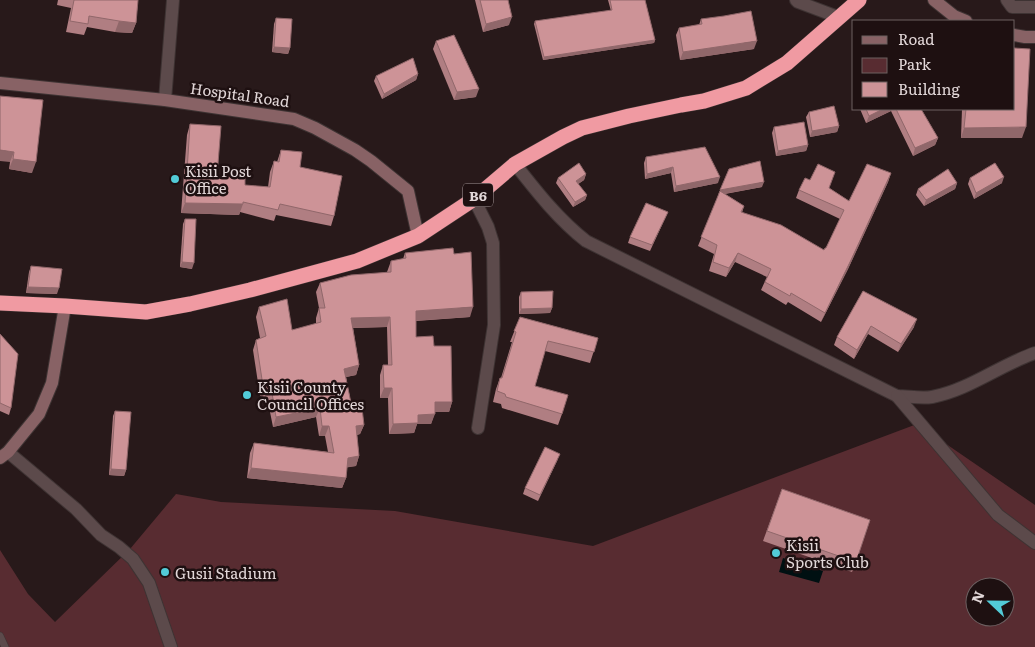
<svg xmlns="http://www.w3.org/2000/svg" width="1035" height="647" viewBox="0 0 1035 647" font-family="Literata,serif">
	<rect width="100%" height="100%" fill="#28191a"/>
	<path fill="#582c31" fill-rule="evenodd" d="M917 424 1035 505V647H0V550L28 594 55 622 130 549 176 494 221 502 395 511 593 546ZM975 587H1005V617H975Z"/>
	<polygon fill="#001012" points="783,558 823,571 819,583 779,572"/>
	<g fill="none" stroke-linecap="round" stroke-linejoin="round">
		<g stroke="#3e3333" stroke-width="8">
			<polyline id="lane" points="0,636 5,647"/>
		</g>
		<g stroke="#3e3333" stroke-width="14">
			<g id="street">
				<polyline points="796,0 798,2 838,17"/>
				<polyline points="1007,0 1012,7 1035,7"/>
				<polyline points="165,100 173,0"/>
				<path d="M515 164C537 192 558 219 586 241L897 396C908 396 921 399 932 397 969 390 1000 365 1035 353"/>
				<polyline points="474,199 488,227 493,243 494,325 478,428"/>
				<polyline points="897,396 998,515 1035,543"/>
				<polyline points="8,452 76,509 101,535 119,547 133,559 149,583 171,647"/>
			</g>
		</g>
		<g stroke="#3e3333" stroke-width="14">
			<g id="secondary">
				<polyline points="934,0 954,16 966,21"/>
				<polyline points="1014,35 1025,37 1035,37"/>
				<polyline points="0,83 165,100 294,119 315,128 355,150 371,161 408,191 418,236"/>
				<polyline points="0,458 8,452 39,414 52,383 65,306"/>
			</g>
		</g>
		<g stroke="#3e3333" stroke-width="16">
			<polyline id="highway" points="0,303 65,306 146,312 190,304 250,290 357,261 418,236 474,199 515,164 563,137 582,128 629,116 681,105 704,101 746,88 787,63 859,0"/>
		</g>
		<use href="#lane" stroke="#5c4a4b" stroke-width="7"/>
		<use href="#street" stroke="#5c4a4b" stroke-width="12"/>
		<use href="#secondary" stroke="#886265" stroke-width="12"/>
		<use href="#highway" stroke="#f09aa2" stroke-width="15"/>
	</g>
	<g fill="#b07e82">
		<polygon points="58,0 138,0 136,23 132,33 115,32 87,27 84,35 66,32 71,8 57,5"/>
		<polygon points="475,0 508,0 509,25 483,32"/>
		<polygon points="608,0 645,0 655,40 654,43 543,60 534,24 535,21 611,11"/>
		<polygon points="276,18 290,48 288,54 272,52 274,24"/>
		<polygon points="701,19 754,49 680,60 676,35 679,28 699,25"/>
		<polygon points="436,41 476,97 454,100 433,49"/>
		<polygon points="418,74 416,80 382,99 374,81 376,76"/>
		<polygon points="0,96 32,173 9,169 10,162"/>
		<polygon points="860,109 921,109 938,138 935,145 913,156 891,111 866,123"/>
		<polygon points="962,109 1014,109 1022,138 961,138"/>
		<polygon points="809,112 839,126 837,132 810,137 806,117"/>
		<polygon points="190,124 217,176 245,185 268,187 270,172 274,161 277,162 281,150 300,167 334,216 331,226 276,215 274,221 240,212 239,215 181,213 187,135"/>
		<polygon points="774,127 808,145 806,151 776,156 772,133"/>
		<polygon points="646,157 718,183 674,192 671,173 645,179 644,163"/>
		<polygon points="729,169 762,187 725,194 744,206 742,213 824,250 826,248 840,219 796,198 799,190 829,188 849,201 891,173 888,182 848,269 821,322 788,302 786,305 761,290 767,277 735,262 726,277 709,271 714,254 698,246"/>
		<polygon points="586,174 584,180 578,184 587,195 585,200 573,207 556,183 558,178"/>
		<polygon points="970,178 1002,183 974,199 968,184"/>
		<polygon points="957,183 955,189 924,206 916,195 918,189"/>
		<polygon points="668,212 650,251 628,243 630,237"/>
		<polygon points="185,219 192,269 180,267 183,224"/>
		<polygon points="405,253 470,317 416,321 416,337 434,346 452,402 449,412 435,412 431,424 417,424 414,433 389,434 388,398 380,398 380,375 383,365 388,365 387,327 353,328 359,365 356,375 346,377 352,408 364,425 360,434 357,435 359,456 356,466 347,467 346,478 342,488 247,478 250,453 254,443 328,452 325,436 319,436 316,417 273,427 267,397 260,396 253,350 256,340 260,338 256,317 259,307 292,330 316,324 316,318 319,308 316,292 320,283 387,272 391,261 403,259"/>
		<polygon points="31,266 57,294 26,293 29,272"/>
		<polygon points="863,291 914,327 898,352 868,334 854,359 834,345 837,337"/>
		<polygon points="521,292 552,308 550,313 519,314 519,297"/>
		<polygon points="520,317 598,338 590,363 545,351 535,386 562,414 558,425 502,408 501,404 493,402 496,389 500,378 501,378 512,342 510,342"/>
		<polygon points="0,334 11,408 9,415 0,411"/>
		<polygon points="115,411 126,470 124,476 109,475 113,416"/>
		<polygon points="558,459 538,501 523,494 525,488"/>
		<polygon points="782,489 870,520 852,572 763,541"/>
	</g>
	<g fill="#90676a">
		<polygon points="512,17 509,25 483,32 486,24"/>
		<polygon points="119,21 136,23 132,33 115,32"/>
		<polygon points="655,40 654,43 543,60 544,57"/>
		<polygon points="757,41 754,49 680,60 683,52"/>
		<polygon points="274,47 290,48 288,54 272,52"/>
		<polygon points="418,74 416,80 382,99 384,94"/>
		<polygon points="479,89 476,97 454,100 457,92"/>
		<polygon points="883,109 892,109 891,111 866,123 869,116"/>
		<polygon points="839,126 837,132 810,137 812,131"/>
		<polygon points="1026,127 1022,138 961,138 964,128"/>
		<polygon points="938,138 935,145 913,156 915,148"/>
		<polygon points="808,145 806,151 776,156 778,151"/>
		<polygon points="0,150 14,152 10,162 0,161"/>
		<polygon points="13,159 36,162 32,173 9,169"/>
		<polygon points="673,167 671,173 645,179 647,174"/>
		<polygon points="891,173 888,182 848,269 821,322 825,313"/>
		<polygon points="586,174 584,180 574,187 576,181"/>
		<polygon points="720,177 718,183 674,192 676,186"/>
		<polygon points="1004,177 1002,183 974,199 976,193"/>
		<polygon points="764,182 762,187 718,195 720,190"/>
		<polygon points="957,183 955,189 924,206 926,200"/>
		<polygon points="587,195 585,200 573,207 575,202"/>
		<polygon points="185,203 243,204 239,215 181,213"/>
		<polygon points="738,253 735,262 726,277 729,268"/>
		<polygon points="182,262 194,263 192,269 180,267"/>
		<polygon points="28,287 59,288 57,294 26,293"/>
		<polygon points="473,307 470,317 412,321 416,311"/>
		<polygon points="552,308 550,313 519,314 521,309"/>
		<polygon points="390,317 387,327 348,328 351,318"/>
		<polygon points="917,319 914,327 898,352 901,344"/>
		<polygon points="871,326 868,334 854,359 857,350"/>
		<polygon points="359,365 356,375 341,378 344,369"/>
		<polygon points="384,388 392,388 388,398 380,398"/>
		<polygon points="435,402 452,402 449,412 431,412"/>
		<polygon points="320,408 316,417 273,427 276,417"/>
		<polygon points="435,414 431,424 417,424 414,433 389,434 393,424 418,415"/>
		<polygon points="364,425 360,434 352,436 356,426"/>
		<polygon points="322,426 329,426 325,436 319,436"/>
		<polygon points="359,456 356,466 344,468 348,458"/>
		<polygon points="251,468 346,478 342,488 247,478"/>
		<polygon points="111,469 126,470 124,476 109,475"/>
	</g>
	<g fill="#cd9397" stroke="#90676a">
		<polygon points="74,0 138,0 136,23 119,21 89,16 88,24 70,21"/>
		<polygon points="480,0 508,0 512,17 486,24"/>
		<polygon points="610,0 645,0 655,40 544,57 535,21 612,10"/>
		<polygon points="751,11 757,41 683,52 679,28 702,24 701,19 724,16"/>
		<polygon points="276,18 292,19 290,48 274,47"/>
		<polygon points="454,35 479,89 457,92 436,41"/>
		<polygon points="1014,48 1030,49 1026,127 964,128 966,109 1014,109"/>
		<polygon points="413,58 418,74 384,94 376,76"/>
		<polygon points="0,96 43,100 36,162 13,159 14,152 0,150"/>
		<polygon points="834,106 839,126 812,131 809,112"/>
		<polygon points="866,109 883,109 869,116"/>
		<polygon points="896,109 921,109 938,138 915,148"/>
		<polygon points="804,122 808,145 778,151 774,127"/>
		<polygon points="190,124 221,126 217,176 245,178 245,185 270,187 274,161 279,162 281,150 302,152 300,167 342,176 334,216 280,204 278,210 243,202 243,204 185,203"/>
		<polygon points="705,147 720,177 676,186 673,167 647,174 646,157"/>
		<polygon points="760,161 764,182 720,190 729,169"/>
		<polygon points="579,163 586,174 576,181 587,195 575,202 558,178"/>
		<polygon points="995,163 1004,177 976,193 970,178"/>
		<polygon points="818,164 835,172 829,188 849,201 867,164 891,173 851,260 825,313 791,293 790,296 765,282 771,269 738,253 729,268 713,262 717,245 701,237 720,191 744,206 741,212 781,225 824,250 825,248 826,248 844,210 799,190 805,178 810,180"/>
		<polygon points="948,169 957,183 926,200 918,189"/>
		<polygon points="646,203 668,212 652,245 630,237"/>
		<polygon points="185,219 196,219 194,263 182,262"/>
		<polygon points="453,248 454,254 471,252 473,307 416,311 416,337 433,336 434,346 451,346 452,402 435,402 435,414 418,415 418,423 393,424 392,388 384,388 383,365 392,365 390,317 351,318 359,365 344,369 352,408 362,408 364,425 356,426 359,456 348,458 346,478 251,468 254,443 334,453 329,426 322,426 320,408 276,417 271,387 263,386 256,340 266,336 259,307 287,299 292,330 321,322 319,308 325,308 320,283 351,275 391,272 391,261 406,258 405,253"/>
		<polygon points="31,266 62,269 59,288 28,287"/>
		<polygon points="553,291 552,308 521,309 521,292"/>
		<polygon points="863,291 917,319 901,344 871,326 857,350 837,337"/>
		<polygon points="520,317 598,338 594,352 548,341 535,386 568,395 562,414 506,397 505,394 497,391 500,378 502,378 516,332 514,331"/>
		<polygon points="0,334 18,354 11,408 0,403"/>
		<polygon points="115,411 131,412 126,470 111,469"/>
		<polygon points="545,447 560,454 540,495 525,488"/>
		<polygon points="782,489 870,520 856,562 767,531"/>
	</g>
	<g fill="#52cbd7" stroke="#1e1011" stroke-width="2">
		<circle cx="175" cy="179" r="5"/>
		<circle cx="247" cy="395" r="5"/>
		<circle cx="776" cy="553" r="5"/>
		<circle cx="165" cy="572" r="5"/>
	</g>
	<g text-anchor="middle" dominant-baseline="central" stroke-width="5" stroke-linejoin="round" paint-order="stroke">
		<rect fill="#1e1011" stroke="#a79b9c" stroke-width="1" x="463" y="183.5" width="30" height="23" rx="4"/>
		<g font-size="14" font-weight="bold" fill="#e2d7d8">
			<text x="478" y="195">B6</text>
		</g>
		<g font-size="15" fill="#e2d7d8" stroke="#1e1011">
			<text transform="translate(240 94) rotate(8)">Hospital Road</text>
		</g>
		<g font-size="15" fill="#e2d7d8" stroke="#1e1011" text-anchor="start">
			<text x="185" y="170">Kisii Post<tspan x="185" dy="17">Office</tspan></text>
			<text x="257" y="386">Kisii County<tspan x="257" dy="17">Council Offices</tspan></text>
			<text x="786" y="544">Kisii<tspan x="786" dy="17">Sports Club</tspan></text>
			<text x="175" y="572">Gusii Stadium</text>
		</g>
	</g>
	<rect x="852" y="20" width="162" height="90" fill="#1e1011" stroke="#6c6061"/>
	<rect x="862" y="36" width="25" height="8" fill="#886265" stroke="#6c6061"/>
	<text x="898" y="45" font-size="15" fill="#e2d7d8">Road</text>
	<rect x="862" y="58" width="25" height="15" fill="#582c31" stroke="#6c6061"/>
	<text x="898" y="70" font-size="15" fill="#e2d7d8">Park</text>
	<rect x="862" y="82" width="25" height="15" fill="#cd9397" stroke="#6c6061"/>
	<text x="898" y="95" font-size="15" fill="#e2d7d8">Building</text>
	<g transform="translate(990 602) rotate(292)"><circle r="24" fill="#1e1011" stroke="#6c6061"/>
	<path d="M0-4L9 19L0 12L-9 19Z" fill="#52cbd7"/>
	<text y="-8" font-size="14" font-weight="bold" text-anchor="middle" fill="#e2d7d8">N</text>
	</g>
</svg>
